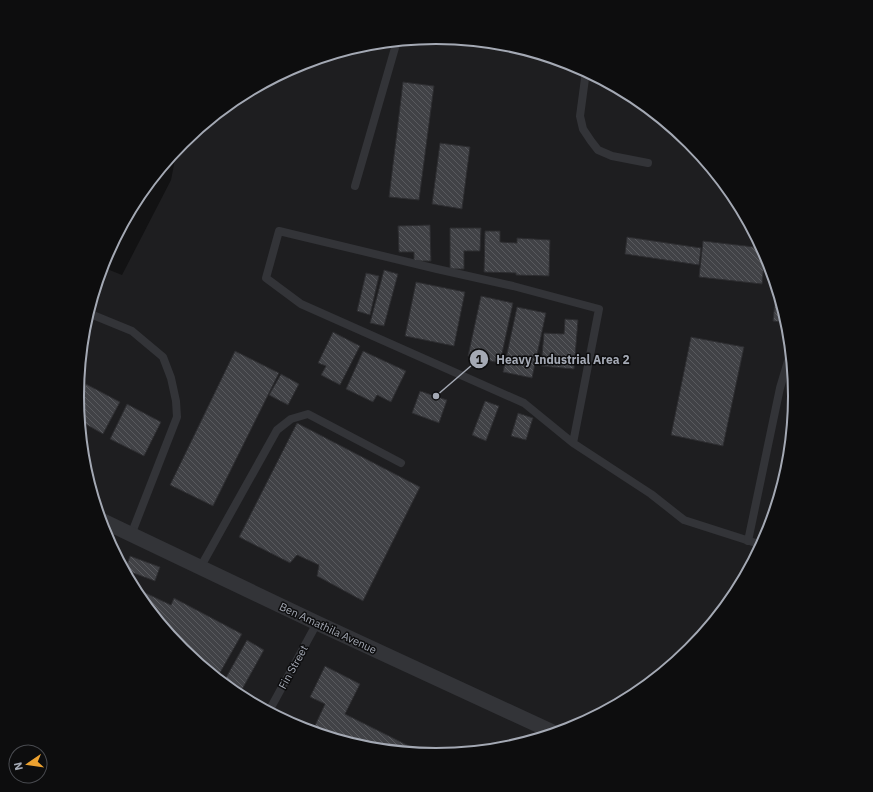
<svg xmlns="http://www.w3.org/2000/svg" width="873" height="792" viewBox="0 0 873 792" font-family="'IBM Plex Sans',sans-serif">
	<defs>
		<pattern id="building-back-hatch" width="6" height="6" patternUnits="userSpaceOnUse"><rect width="6" height="6" fill="#414246"/><path d="M-1 5l2 2M0 0l6 6M5-1l2 2" fill="none" stroke="#595a5e"/></pattern>
	</defs>
	<rect width="100%" height="100%" fill="#121213"/>
	<polygon fill="#1e1e20" points="437,37 514,46 574,64 636,98 691,142 735,197 768,259 789,326 795,396 789,466 768,534 735,596 690,650 636,695 574,728 506,748 436,755 366,748 299,728 237,694 182,650 138,595 105,533 84,466 78,396 84,326 102,267 122,275 171,180 177,149 183,142 237,97 299,64 367,44"/>
	<g fill="url(#building-back-hatch)" stroke="#2c2c2f">
		<polygon points="403,82 434,86 419,200 389,197"/>
		<polygon points="440,143 470,147 462,209 432,204"/>
		<polygon points="430,225 431,261 414,261 414,252 399,252 398,226"/>
		<polygon points="450,228 481,228 480,251 464,251 464,269 450,269"/>
		<polygon points="485,231 500,231 500,242 517,243 517,238 550,240 549,276 516,275 516,273 484,272"/>
		<polygon points="627,237 701,248 699,265 625,254"/>
		<polygon points="703,241 763,248 765,254 762,284 699,277"/>
		<polygon points="384,270 398,274 384,326 370,323"/>
		<polygon points="366,273 379,276 370,315 357,311"/>
		<polygon points="416,282 465,292 454,346 405,336"/>
		<polygon points="776,292 778,292 788,323 773,321"/>
		<polygon points="481,296 513,303 500,363 468,356"/>
		<polygon points="517,307 546,313 532,378 503,372"/>
		<polygon points="565,319 578,320 574,369 541,366 544,333 564,334"/>
		<polygon points="333,332 360,346 340,385 321,375 326,366 318,363"/>
		<polygon points="691,337 744,347 723,446 671,435"/>
		<polygon points="235,351 279,373 213,506 170,485"/>
		<polygon points="363,351 406,371 391,402 377,395 373,402 346,389"/>
		<polygon points="281,374 299,384 288,405 269,395"/>
		<polygon points="86,384 120,402 103,434 80,421 78,400"/>
		<polygon points="420,391 447,400 439,423 412,413"/>
		<polygon points="485,401 499,406 486,441 472,435"/>
		<polygon points="127,404 161,422 144,456 110,439"/>
		<polygon points="518,413 533,418 526,440 511,436"/>
		<polygon points="297,423 420,487 363,601 317,576 319,565 297,555 290,563 239,537"/>
		<polygon points="130,556 160,567 155,581 125,570"/>
		<polygon points="133,587 171,605 174,598 242,634 217,678 182,650 138,595"/>
		<polygon points="247,640 264,650 239,695 223,683"/>
		<polygon points="325,666 360,684 345,714 425,754 366,748 312,732 325,704 310,697"/>
	</g>
	<g fill="none" stroke-linecap="round" stroke-linejoin="round">
		<g stroke="#333438" stroke-width="8">
			<polyline points="586,71 580,116 583,129 591,141 598,150 612,156 648,163"/>
			<polyline points="355,186 397,41"/>
			<polyline points="88,313 132,331 163,357 171,378 176,401 177,417 131,535"/>
			<polyline points="573,443 524,403 301,304 266,278 279,231 437,269 513,286 599,309 573,443 651,494 684,520 762,545"/>
			<polyline points="748,541 780,388 791,351"/>
			<polyline points="200,568 277,430 291,419 308,414 401,463"/>
			<polyline points="269,711 317,623"/>
		</g>
		<polyline stroke="#333438" stroke-width="15" points="101,520 317,623 555,733"/>
	</g>
	<g text-anchor="middle" dominant-baseline="central" stroke-width="3" stroke-linejoin="round" paint-order="stroke">
		<g font-size="11" fill="#a4a9b4" stroke="#0d0d0e">
			<text transform="translate(328 628) rotate(25)">Ben Amathila Avenue</text>
			<text transform="translate(293 667) rotate(-61)">Fin Street</text>
		</g>
	</g>
	<path d="M0 0H873V792H0ZM84 396a352 352 0 1 1 704 0a352 352 0 1 1-704 0Z" fill="#0d0d0e" fill-rule="evenodd"/>
	<path fill="none" stroke="#a4a9b4" stroke-width="2" d="M84 396a352 352 0 1 1 704 0a352 352 0 1 1-704 0Z"/>
	<path fill="none" stroke="#a4a9b4" stroke-width="1.5" d="M436 396L479 359"/>
	<g fill="#a4a9b4" stroke="#0d0d0e" stroke-width="1.5">
		<circle cx="436" cy="396" r="4"/>
		<circle cx="479" cy="359" r="10"/>
	</g>
	<g font-size="12" text-anchor="middle" font-weight="bold" fill="#111">
		<text x="479" y="364">1</text>
	</g>
	<g font-size="12" text-anchor="middle" font-weight="bold" fill="#a4a9b4" stroke="#0d0d0e" stroke-width="3" stroke-linejoin="round" paint-order="stroke">
		<text x="563" y="364">Heavy Industrial Area 2</text>
	</g>
	<g transform="translate(28 764) rotate(257)"><circle r="19" fill="#0d0d0e" stroke="#494b50"/>
	<path d="M0-3L7 15L0 10L-7 15Z" fill="#eda230"/>
	<text y="-6" font-size="11" font-weight="bold" text-anchor="middle" fill="#a4a9b4">N</text>
	</g>
</svg>
